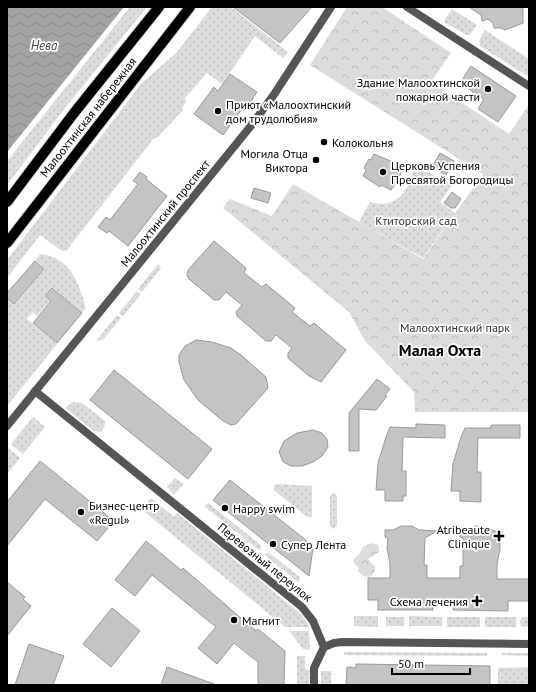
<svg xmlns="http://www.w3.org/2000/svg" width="536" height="692" viewBox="0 0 536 692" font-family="'PT Sans',sans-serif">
	<defs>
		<pattern id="grass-dots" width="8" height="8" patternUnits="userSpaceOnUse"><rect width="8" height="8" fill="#dcdcdc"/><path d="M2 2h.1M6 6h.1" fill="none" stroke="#bbb" stroke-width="1.8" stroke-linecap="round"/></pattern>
		<pattern id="forest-crowns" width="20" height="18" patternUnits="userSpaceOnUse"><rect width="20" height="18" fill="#dcdcdc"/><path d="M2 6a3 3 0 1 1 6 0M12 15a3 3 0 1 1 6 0" fill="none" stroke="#bbb"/></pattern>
		<pattern id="water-waves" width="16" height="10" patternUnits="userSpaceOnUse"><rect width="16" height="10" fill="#a3a3a3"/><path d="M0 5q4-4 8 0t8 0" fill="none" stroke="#8b8b8b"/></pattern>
	</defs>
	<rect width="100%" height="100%" fill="#fff"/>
	<g fill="url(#grass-dots)">
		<polygon points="130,7 147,7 65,108 7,185 7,161"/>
		<polygon points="212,7 231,7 288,52 283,58 255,36 222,84 207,73 185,98 186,102 182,108 183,110 157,138 154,138 67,250 62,251 40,235 7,278 7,260 141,84 177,52"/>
		<polygon points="452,9 477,25 469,36 445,23 445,19"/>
		<polygon points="485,30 529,59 529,77 480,46 479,40"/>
		<path d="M414 165 452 185 440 202 455 213 423 258 359 222 370 202C398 210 410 190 414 165Z"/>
		<path d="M40 254C71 257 79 284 86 308L82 312 52 287 44 296 50 301 37 316 33 312 27 319 57 344 7 406V298L14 305 45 269 36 260Z"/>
		<polygon points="158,264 161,268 142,292 138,289"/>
		<polygon points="137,291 141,294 123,316 119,313"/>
		<polygon points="117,315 121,318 103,340 96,341"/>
		<polygon points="73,402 82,403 105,421 105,426 101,432 94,431 65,408"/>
		<polygon points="33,417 45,427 23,454 11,444"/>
		<polygon points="8,448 20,458 7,474 7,449"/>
		<polygon points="175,478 184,484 174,494 167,487"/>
		<polygon points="276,484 312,486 312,517 307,517 274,490 274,486"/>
		<polygon points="334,493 337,496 337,526 333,529 330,526 330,496"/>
		<polygon points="151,498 174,517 177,513 302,615 309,627 285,627 141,509"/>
		<polygon points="208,503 261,545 260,551 204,506"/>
		<polygon points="268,552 300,577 299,583 265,555"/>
		<polygon points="354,616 378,616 378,627 354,626"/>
		<polygon points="409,616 442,617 442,626 409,626"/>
		<circle cx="525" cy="622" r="5"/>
		<rect x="386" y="617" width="18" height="9"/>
		<rect x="447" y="617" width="33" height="10"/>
		<rect x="485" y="617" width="31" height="10"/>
		<polygon points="289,631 309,631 310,650 303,649"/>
		<polygon points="344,652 487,653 487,656 344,655"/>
		<polygon points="502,653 529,653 529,656 502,655"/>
		<polygon points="297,656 305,656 305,669 310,670 309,685 297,685"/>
		<polygon points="529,667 529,685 498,685 498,668"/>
		<rect x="321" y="671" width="10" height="14"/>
	</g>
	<g fill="url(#forest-crowns)">
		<polygon points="347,7 382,7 451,53 431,82 509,134 529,105 529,412 415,412 414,392 365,341 349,312 223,208 230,199 272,216 293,184 423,259 483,174 310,65"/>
		<polygon points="371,543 378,545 379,552 368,559 375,567 375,571 370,577 363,576 358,571 359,568 354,563 353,560 359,554 363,547"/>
	</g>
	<polygon fill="url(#water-waves)" points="7,7 124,7 7,152"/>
	<g fill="#c4c4c4" stroke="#999">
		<polygon points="233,7 312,7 280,43"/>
		<polygon points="469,7 523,7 523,23 505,30 501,28 494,28 493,23 488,19 482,21 481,15"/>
		<polygon points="471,66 516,96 498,122 478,109 484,99 460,83"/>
		<polygon points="230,74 257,92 249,104 247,102 223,135 194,114 214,87 218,91"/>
		<polygon points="440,153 454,161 446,175 432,167"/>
		<polygon points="374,154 393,162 392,164 402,169 398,181 391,190 381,185 380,187 363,176 366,170 364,168 366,164 369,159 371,160"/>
		<polygon points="140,172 147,177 146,179 167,196 128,246 109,231 107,233 98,227 106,217 110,220 138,184 133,181"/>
		<polygon points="254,188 271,193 268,203 251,198"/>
		<polygon points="452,192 461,199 455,208 451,208 444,203"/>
		<polygon points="214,241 246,268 244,273 262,287 266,284 295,308 292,312 310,326 314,323 346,350 321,382 309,376 288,358 288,353 292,348 276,335 271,341 266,341 237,316 236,312 242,305 226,292 219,300 214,300 189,279 187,275 188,270"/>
		<polygon points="35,261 44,269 14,304 7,298 7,293"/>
		<polygon points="52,288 82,313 57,343 33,323 51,301 45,296"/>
		<polygon points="196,340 212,342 231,348 241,355 266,377 268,388 236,424 231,425 223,421 198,400 184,380 179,362 179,355 185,346"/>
		<polygon points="114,370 212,449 188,479 90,400"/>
		<polygon points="377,379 390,389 385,395 387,396 376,410 359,409 359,451 349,451 349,413"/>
		<polygon points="416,424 445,425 445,438 403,437 402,471 406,471 406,496 403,496 403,501 385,501 385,490 376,490 378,463 386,437 390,427 416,428"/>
		<polygon points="491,425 520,425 520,438 478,438 477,472 481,472 481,502 460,501 460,491 451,491 453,464 461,437 465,428 491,428"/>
		<polygon points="313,430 322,433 327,439 328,447 322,456 313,462 302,466 291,466 283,462 279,452 284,441 297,433"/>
		<polygon points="40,461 114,521 97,541 45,499 7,546 7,502"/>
		<polygon points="230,480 307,541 305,543 313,549 309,576 213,500"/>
		<polygon points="401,526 412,526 419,530 437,531 425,538 424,565 427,565 427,578 460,578 460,566 463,566 463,538 460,537 460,531 468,531 475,526 487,527 494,531 502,531 502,537 500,539 500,549 497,564 497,579 529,579 529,601 508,601 508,611 453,610 453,601 433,601 433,610 378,610 378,600 368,600 368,578 390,578 390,564 387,548 388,538 385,537 385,530 393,530"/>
		<polygon points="146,541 181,570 183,568 256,631 258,629 285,651 284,685 258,685 258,662 234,643 217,664 198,648 216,627 152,575 135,596 115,580"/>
		<polygon points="7,582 25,597 23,599 31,606 7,636"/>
		<polygon points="112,608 140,631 111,667 83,644"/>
		<polygon points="29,644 64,656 53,685 15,685"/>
		<polygon points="356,664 490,666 490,685 346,685 347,667 356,668"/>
		<polygon points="167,667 214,684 214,685 161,685"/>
	</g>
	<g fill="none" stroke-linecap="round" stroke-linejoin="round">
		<g stroke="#dbdbdb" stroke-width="12">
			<g id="primary">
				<polyline points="7,202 74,113 159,7"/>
				<polyline points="7,243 190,7"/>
			</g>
		</g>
		<g stroke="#555" stroke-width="8">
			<polyline points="35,391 302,607 313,621 324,647"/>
			<polyline points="7,426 250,127 273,96 331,7"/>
			<polyline points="324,647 334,643 342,642 529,644"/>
			<polyline points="314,685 314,668 324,647"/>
		</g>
		<polyline stroke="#555" stroke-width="8" points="407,7 529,86"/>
		<use href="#primary" stroke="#000" stroke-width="10"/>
	</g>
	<g fill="#000" stroke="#fff" stroke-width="1.5">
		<circle cx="488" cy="89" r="4"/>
		<circle cx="218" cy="111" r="4"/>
		<circle cx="324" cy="142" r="4"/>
		<circle cx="316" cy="160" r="4"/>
		<circle cx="383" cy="172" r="4"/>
		<circle cx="225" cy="508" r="4"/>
		<circle cx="81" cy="512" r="4"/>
		<path d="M497 530h4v4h4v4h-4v4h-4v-4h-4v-4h4z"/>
		<circle cx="273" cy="544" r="4"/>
		<path d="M475 595h4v4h4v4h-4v4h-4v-4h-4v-4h4z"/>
		<circle cx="234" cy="620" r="4"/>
	</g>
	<g text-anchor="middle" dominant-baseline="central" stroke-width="3.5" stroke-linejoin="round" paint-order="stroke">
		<g font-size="12" fill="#000" stroke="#fff" text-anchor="start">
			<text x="480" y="82" text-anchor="end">Здание Малоохтинской<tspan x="480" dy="14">пожарной части</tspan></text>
			<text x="226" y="104">Приют «Малоохтинский<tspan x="226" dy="14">дом трудолюбия»</tspan></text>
			<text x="332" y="142">Колокольня</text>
			<text x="308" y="153" text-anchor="end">Могила Отца<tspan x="308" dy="14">Виктора</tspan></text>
			<text x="391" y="165">Церковь Успения<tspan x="391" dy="14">Пресвятой Богородицы</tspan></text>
			<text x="89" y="505">Бизнес-центр<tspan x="89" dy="14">«Regul»</tspan></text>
			<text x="233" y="508">Happy swim</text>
			<text x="490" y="529" text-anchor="end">Atribeaute<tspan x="490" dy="14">Clinique</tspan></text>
			<text x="281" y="544">Супер Лента</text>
			<text x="468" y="601" text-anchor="end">Схема лечения</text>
			<text x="242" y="620">Магнит</text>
		</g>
		<g font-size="12" fill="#000" stroke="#fff">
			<text transform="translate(88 117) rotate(-52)">Малоохтинская набережная</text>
			<text transform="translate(165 213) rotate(-51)">Малоохтинский проспект</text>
			<text transform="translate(265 562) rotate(39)">Перевозный переулок</text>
		</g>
		<g font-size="12" fill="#333" stroke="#fff">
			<text x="416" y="220">Ктиторский сад</text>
			<text x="455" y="327">Малоохтинский парк</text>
		</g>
		<g font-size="13" font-style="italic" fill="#444" stroke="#fff">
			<text x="44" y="45">Нева</text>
		</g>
		<g font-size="16" font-weight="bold" fill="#000" stroke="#fff">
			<text x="440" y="350">Малая Охта</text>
		</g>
	</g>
	<rect width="536" height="692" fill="none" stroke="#000000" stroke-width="16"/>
	<path d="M392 668v6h78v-6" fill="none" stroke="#000000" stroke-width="2"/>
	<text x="398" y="668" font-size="12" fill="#000000" stroke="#ffffff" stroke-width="3" paint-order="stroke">50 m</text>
</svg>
